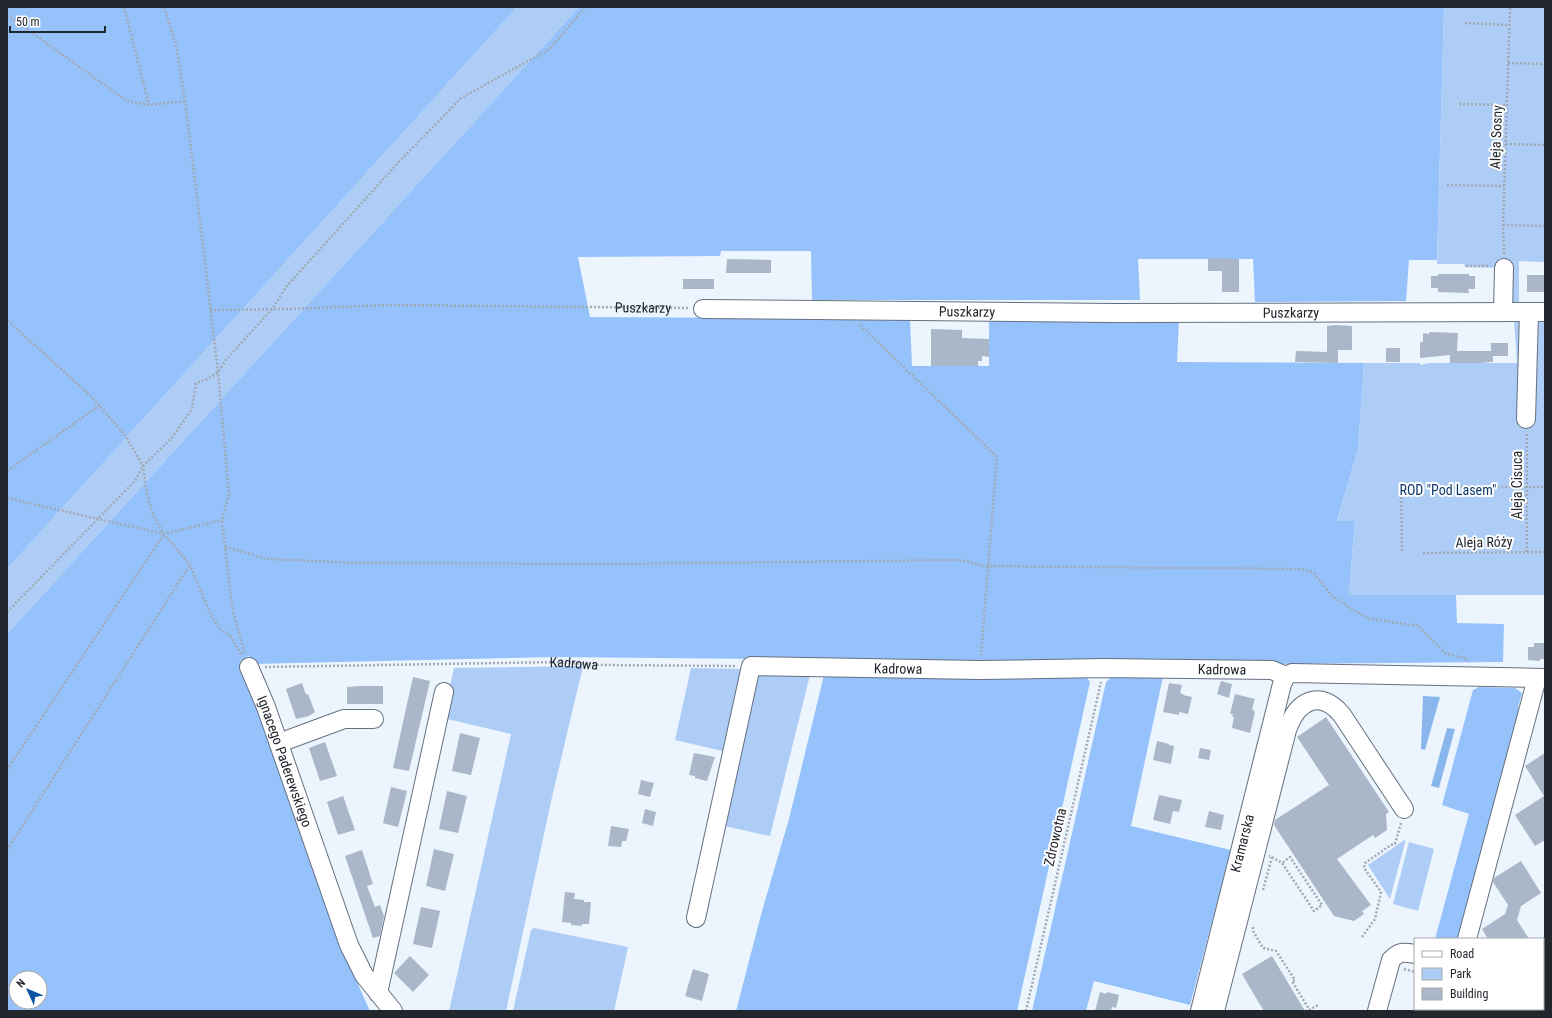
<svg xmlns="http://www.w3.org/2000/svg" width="1552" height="1018" viewBox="0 0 1552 1018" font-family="'Roboto Condensed',sans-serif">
	<rect width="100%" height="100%" fill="#ecf4fe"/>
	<g fill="#adcdf6">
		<polygon points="517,7 579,7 7,634 7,569"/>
		<polygon points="1444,7 1545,7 1545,262 1519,261 1519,303 1510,303 1509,268 1465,267 1464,264 1437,264"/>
		<polygon points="1514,320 1545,321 1545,595 1349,595 1355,521 1337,522 1358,449 1364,363 1420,363 1420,365 1429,363 1517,363"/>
		<polygon points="583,666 552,797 506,1011 449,1011 511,734 443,718 454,668"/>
		<polygon points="691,668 743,669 727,752 675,740"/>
		<polygon points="755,670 811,671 770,836 720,825"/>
		<polygon points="1406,839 1390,899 1368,865"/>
		<polygon points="1409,842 1434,849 1418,911 1393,904"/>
		<polygon points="534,928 628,947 614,1011 513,1011 531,930"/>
		<polygon points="1545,931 1545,1011 1515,1011 1519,1009 1543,1009 1543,939"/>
	</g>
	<g fill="#96c2fc" fill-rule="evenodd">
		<polygon points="7,7 517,7 7,569"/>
		<path d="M579 7H1444L1437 260H1409L1406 301 1255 302 1253 259H1138L1140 300H812L811 251H721L720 256 578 257 590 317 910 319 912 366H989V320H1179L1177 362 1364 363 1358 449 1337 521H1355L1349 595H1456L1457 623 1504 624 1503 662 1277 664 556 657 252 664 249 656 240 661 360 989 370 1011H7V634ZM16 978H40V1002H16Z"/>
		<polygon points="825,671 1083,673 1090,682 1017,1011 736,1011 762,911 789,819"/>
		<polygon points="1117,672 1164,672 1131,826 1231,850 1190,1005 1094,981 1086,1011 1032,1011 1106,682"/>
		<polygon points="1479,687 1515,688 1522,693 1518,707 1523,708 1461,939 1435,939 1469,814 1442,805 1473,690"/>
	</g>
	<g fill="#8ab6ee">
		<polygon points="1423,696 1440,697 1425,750 1421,749"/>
		<polygon points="1447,728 1455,729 1439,788 1431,786"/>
	</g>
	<g fill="#aab7c8">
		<polygon points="1208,258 1239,259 1239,292 1222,292 1222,271 1208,271"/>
		<polygon points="727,259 771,260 771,273 726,273"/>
		<polygon points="1438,274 1469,274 1469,276 1475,276 1475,289 1468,289 1469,293 1438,292 1438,288 1431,288 1431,276 1438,276"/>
		<rect x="1527" y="275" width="18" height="17"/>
		<rect x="683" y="279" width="31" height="10"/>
		<polygon points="1336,325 1352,326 1352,350 1338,350 1338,363 1295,362 1296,351 1327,352 1327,326"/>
		<polygon points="931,329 962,330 962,338 989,339 989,357 982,356 982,361 978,361 978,366 931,366"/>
		<polygon points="1429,332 1458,333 1457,351 1491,351 1491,343 1508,343 1508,356 1493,356 1493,362 1480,363 1450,363 1450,355 1420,358 1420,342 1423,342 1423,333 1429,334"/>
		<rect x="1386" y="348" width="14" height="14"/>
		<polygon points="1534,643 1545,643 1545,659 1540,659 1540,661 1528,660 1528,647 1534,647"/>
		<polygon points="413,677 430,681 409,771 393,768"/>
		<polygon points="1221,681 1232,684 1229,698 1217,694"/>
		<polygon points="302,683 306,695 308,694 315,712 309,716 296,719 286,689"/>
		<polygon points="1169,683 1182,685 1180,693 1183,694 1183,695 1192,697 1188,714 1179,712 1179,715 1163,712"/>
		<polygon points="359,686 383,686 383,704 347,704 347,687"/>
		<polygon points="1235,694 1255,699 1252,709 1255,712 1250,733 1232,728 1234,717 1232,717 1233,714 1230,714"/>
		<polygon points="1326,717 1389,812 1386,814 1387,830 1375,838 1373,835 1337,859 1371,905 1362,911 1364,914 1354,921 1334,916 1274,825 1275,820 1329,785 1297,737"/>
		<polygon points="460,733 480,738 471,775 452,771"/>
		<polygon points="1157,741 1169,744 1169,745 1174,746 1171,764 1153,760"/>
		<polygon points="325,742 337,776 320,781 309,748"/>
		<polygon points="1200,748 1211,750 1209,760 1198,758"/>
		<polygon points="694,753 715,757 707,781 695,778 695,776 689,775"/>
		<polygon points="1545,753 1545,840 1535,846 1515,815 1544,796 1525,766"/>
		<polygon points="641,780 654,783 650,797 638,794"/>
		<polygon points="391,787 407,791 398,827 383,823"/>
		<polygon points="447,791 467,796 458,833 439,829"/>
		<polygon points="1159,795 1182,800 1179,812 1173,811 1170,824 1153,820"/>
		<polygon points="343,796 355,830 338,835 327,802"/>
		<polygon points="645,809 656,812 653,826 642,823"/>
		<polygon points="1209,811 1224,815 1221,830 1205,827"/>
		<polygon points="611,826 629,829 626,841 622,841 621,847 608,846"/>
		<polygon points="434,849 454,854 445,891 426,886"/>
		<polygon points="362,850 373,884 367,886 375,907 380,905 384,916 380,936 373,938 345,856"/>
		<polygon points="1521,861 1541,893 1521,906 1517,920 1529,939 1488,939 1482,929 1505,914 1508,905 1493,882 1494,878"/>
		<polygon points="565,892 575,893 574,899 584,900 584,902 591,902 589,924 582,924 582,926 571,925 571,923 562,922"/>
		<polygon points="421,907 440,911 432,948 413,944"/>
		<polygon points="410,956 429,975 413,992 394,973"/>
		<polygon points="1272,956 1305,1011 1264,1011 1259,1003 1242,974"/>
		<polygon points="693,969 709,974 702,1001 685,996"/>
		<polygon points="1100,992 1106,994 1107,992 1119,995 1116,1008 1112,1007 1111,1011 1095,1011"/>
	</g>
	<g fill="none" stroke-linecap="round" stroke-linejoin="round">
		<g stroke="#657080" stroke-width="20">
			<g id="minor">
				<path id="s3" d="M703 309 1112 313 1545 312"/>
				<polyline points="1503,312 1504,268"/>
				<polyline points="1526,419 1529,312"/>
				<path id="s4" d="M249 667 266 707 349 945 364 975 393 1011"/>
				<polyline points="279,743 344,719 374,719"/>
				<path id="s5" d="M696 918 751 666 980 670 1104 668 1272 670 1286 676"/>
				<polyline points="1467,939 1537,678"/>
				<polyline points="378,993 444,692"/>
				<path id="s6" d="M1200 1011 1282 684 1286 676 1292 673 1545 678"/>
				<path d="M1215 1011 1287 730C1297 701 1320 688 1342 715L1404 809"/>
				<path d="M1377 1011 1391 960C1399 951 1404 952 1415 954"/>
			</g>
		</g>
		<g stroke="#a3a9b2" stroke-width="2.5" stroke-dasharray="2 2" stroke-linecap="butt">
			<polyline points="124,7 149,105"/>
			<polyline points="164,7 176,45 185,101 205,262 218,372 229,495 222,520 232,607 245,654"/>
			<polyline points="7,15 127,101 149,105 185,101"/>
			<polyline points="1465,23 1509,25"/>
			<polyline points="1508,63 1545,64"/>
			<polyline points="1459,104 1507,105"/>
			<polyline points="1506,144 1545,145"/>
			<polyline points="1447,185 1504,186"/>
			<polyline points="1503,225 1545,226"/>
			<polyline points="1504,254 1503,225 1510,7"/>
			<polyline points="1466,266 1489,266"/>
			<path id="s1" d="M210 310 289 309 389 305 690 308"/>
			<polyline points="7,320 90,395 125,435 143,466 147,494 153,515 164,534 190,565 211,615 219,628 231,637 242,656"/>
			<polyline points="860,325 997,457 981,655"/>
			<polyline points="1527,434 1527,552"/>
			<polyline points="7,471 100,405"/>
			<polyline points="7,498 164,534 222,520"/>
			<polyline points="225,547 268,559 357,563 611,564 961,560 982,566 1301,569 1314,573 1332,596 1357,612 1370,619 1419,626 1445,653 1467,659 1467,663"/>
			<polyline points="1402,551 1401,487 1545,487"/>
			<polyline points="1423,553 1545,552"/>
			<polyline points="7,612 135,481 143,466 171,439 192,409 196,383 208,379 218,372 226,360 272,309 286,287 397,164 461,98 550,49 585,7"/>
			<path id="s2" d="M265 667 559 662 600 665 736 666"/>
			<polyline points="7,770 164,534"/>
			<polyline points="7,850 190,565"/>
			<polyline points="1272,857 1282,863 1314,911 1322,905 1290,857 1282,863"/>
			<polyline points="1263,890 1272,857 1269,856"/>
			<polyline points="1253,927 1253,931 1263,948 1276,951 1295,980 1292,981 1310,1011"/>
			<polyline points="1362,937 1375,919 1381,892 1364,868 1365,863 1391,845 1395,844 1401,823"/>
			<polyline points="1404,969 1415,972"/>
			<polyline points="1454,1009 1455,1011"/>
			<polyline points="1309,1010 1318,1005"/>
			<polyline points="1343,1010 1343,1011"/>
			<polyline points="1026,1011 1101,682"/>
			<polyline points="1441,1011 1441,1009"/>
		</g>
		<use href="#minor" stroke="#fff" stroke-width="18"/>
	</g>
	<g text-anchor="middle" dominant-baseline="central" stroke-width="4" stroke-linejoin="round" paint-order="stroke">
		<g font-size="14" fill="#22272e" stroke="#fff">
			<text transform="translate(1496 137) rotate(-88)">Aleja Sosny</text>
			<text stroke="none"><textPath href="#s1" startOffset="433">Puszkarzy</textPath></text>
			<text stroke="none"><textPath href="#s3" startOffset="264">Puszkarzy</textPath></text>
			<text stroke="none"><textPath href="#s3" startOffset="588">Puszkarzy</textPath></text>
			<text transform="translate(1517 485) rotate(-90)">Aleja Cisuca</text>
			<text transform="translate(1484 542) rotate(-1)">Aleja Róży</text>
			<text stroke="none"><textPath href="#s2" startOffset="309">Kadrowa</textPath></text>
			<text stroke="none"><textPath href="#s5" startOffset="405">Kadrowa</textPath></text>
			<text stroke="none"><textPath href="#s5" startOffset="729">Kadrowa</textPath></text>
			<text stroke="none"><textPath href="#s4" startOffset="101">Ignacego Paderewskiego</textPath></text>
			<text transform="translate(1055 837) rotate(-77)">Zdrowotna</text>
			<text stroke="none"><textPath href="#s6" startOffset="173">Kramarska</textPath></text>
		</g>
		<g font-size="14" fill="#0d3a6c" stroke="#fff">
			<text x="1448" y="490">ROD "Pod Lasem"</text>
		</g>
	</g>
	<rect width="1552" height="1018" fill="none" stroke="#22272e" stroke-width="16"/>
	<rect x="1414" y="938" width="130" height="72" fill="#ffffff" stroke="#a7a9ab"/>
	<rect x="1422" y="951" width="20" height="6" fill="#ffffff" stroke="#a7a9ab"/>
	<text x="1450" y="958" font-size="12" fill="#22272e">Road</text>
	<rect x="1422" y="968" width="20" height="12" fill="#adcdf6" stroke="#a7a9ab"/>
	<text x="1450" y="978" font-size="12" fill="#22272e">Park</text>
	<rect x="1422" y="988" width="20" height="12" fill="#aab7c8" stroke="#a7a9ab"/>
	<text x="1450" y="998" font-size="12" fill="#22272e">Building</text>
	<g transform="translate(28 990) rotate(314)"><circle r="19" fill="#ffffff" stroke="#a7a9ab"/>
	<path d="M0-3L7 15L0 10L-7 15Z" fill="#0a56a5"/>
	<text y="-6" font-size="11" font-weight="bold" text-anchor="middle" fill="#22272e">N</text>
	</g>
	<path d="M10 26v6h95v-6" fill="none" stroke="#22272e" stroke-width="2"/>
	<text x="16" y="26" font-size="12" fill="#22272e" stroke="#ffffff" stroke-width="3" paint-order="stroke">50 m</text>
</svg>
